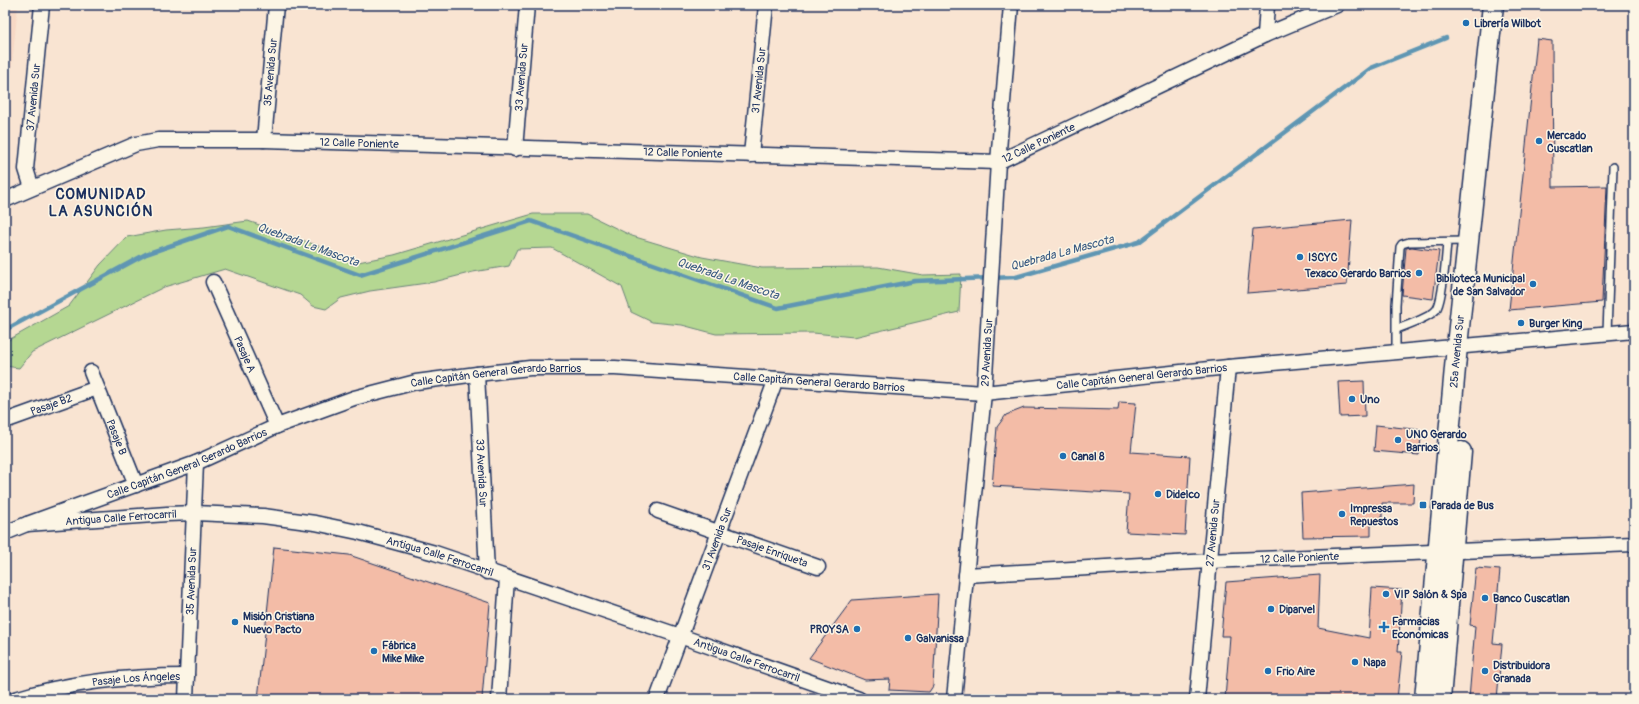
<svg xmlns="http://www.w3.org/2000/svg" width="1639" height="704" viewBox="0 0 1639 704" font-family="Pangolin,sans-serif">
	<rect width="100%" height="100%" fill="#f9e4d2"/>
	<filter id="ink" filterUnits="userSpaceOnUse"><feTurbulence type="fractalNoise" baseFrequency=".025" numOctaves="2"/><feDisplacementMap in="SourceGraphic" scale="8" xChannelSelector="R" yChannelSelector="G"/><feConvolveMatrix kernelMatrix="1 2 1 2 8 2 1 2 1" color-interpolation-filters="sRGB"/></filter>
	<g filter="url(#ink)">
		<polygon fill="#f7d8c5" points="5,5 18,5 5,133"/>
		<polygon fill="#b5d792" stroke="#688378" points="533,214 587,214 632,236 702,257 762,268 878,267 923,275 961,274 959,312 854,337 813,333 716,334 682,325 652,322 631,312 622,287 552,248 517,249 509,266 473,272 434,282 370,291 341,298 326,309 313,306 300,295 225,269 164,287 32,352 19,368 5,366 5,342 69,306 100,265 127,237 166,230 204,227 248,221 316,245 358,262 394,255"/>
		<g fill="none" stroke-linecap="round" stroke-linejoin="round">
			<polyline stroke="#5f96b3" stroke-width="4.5" points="5,330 146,254 228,226 360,275 531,221 778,308 915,281 1016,277 1139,242 1371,68 1446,38"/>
		</g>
		<g fill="#f3bca7" stroke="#1b2f5e">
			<polygon points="1537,39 1552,41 1553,187 1607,186 1602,302 1509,310"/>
			<polygon points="1352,220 1347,285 1247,293 1253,229"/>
			<polygon points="1412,247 1439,251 1433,299 1402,295 1406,248"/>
			<polygon points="1364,381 1365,416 1340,417 1338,382"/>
			<polygon points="1119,402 1136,403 1131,452 1190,456 1185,535 1126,532 1129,494 992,486 997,427 1006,415 1024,408 1118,410"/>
			<polygon points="1376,425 1422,430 1419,455 1374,451"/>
			<polygon points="1414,484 1413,503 1382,503 1382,524 1371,524 1371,536 1303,537 1301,493"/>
			<polygon points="274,547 349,555 490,603 482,699 258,699"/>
			<polygon points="1476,568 1500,570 1493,643 1502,644 1497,699 1469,699 1475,626 1470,625"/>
			<polygon points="1320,575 1318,628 1369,638 1372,588 1402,590 1398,652 1402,652 1397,699 1225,699 1230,636 1221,636 1226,582"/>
			<polygon points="938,594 933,686 929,692 889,690 890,679 865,680 809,658 852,600"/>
		</g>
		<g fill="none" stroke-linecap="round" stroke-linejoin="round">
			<g stroke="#1b2f5e" stroke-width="10">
				<g id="lane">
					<path d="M1397 329C1407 325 1429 318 1436 310 1443 302 1446 254 1447 242"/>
					<polyline points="1607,333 1613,167"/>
					<polyline points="1396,353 1396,305 1400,247 1402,244 1409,242 1466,241"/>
				</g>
			</g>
			<g stroke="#1b2f5e" stroke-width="17">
				<g id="street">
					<polyline points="1265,35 1267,5"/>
					<path id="s1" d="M264 140 276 5"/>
					<path id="s2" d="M515 149 527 5"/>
					<path id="s3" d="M751 155 766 5"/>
					<path id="s4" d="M32 188 26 169 42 5"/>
					<path id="s5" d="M5 200 136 144 158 140H264L998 162 1265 35 1337 5"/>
					<path id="s6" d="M213 282 277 426"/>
					<path id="s7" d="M91 372 136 485"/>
					<path id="s8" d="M477 374 487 572"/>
					<path id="s9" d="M5 421 97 388"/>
					<path id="s10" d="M658 511 818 567"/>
					<path id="s11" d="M27 524 196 463 277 426 354 398 416 382 477 374 530 368H615L984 393 1228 367 1634 331"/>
					<path id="s12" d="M5 533 27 524 167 514 195 513 263 516 315 523 358 532 435 553 680 636 859 699"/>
					<path id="s13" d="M966 575 1209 561 1634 544"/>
					<path id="s14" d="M15 699C70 682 130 676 187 676"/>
					<path id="s15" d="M186 699 196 463"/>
					<polyline points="499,699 507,578"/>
					<path id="s16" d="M657 699 776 379"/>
					<path id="s17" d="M954 699 984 393 998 162 1011 5"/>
					<path id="s18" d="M1197 699 1228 367"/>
				</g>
			</g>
			<g stroke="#1b2f5e" stroke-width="23">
				<g id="secondary">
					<path id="s19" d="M1425 699 1457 346 1493 5"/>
					<polyline points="1440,699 1461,452"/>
				</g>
			</g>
			<use href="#lane" stroke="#fcf5e5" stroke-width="7"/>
			<use href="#street" stroke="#fcf5e5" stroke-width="14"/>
			<use href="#secondary" stroke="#fcf5e5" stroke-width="20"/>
		</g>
	</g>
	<g fill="#1f6fb2" stroke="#fcf5e5" stroke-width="1.5">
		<circle cx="1466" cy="23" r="4"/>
		<circle cx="1539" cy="141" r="4"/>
		<circle cx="1300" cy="257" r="4"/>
		<circle cx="1419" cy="273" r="4"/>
		<circle cx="1533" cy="284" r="4"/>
		<circle cx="1521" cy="323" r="4"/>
		<circle cx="1352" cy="399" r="4"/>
		<circle cx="1398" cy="440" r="4"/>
		<circle cx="1063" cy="456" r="4"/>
		<circle cx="1158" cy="494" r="4"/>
		<rect x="1419" y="501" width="8" height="8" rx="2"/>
		<circle cx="1342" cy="514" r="4"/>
		<circle cx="1386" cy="594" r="4"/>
		<circle cx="1485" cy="598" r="4"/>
		<circle cx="1271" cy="609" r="4"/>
		<circle cx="235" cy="622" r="4"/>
		<path d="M1382 621h4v4h4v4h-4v4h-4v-4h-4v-4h4z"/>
		<circle cx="857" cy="629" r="4"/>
		<circle cx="908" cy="638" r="4"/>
		<circle cx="374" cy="651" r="4"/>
		<circle cx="1355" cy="662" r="4"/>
		<circle cx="1268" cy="671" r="4"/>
		<circle cx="1485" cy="671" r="4"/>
	</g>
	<g text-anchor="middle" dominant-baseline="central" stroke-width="3" stroke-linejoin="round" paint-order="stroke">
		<g font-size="11" font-weight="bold" fill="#1b2f5e" stroke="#fcf5e5" text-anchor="start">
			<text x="1474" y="23">Librería Wilbot</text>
			<text x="1547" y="135">Mercado<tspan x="1547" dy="13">Cuscatlan</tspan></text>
			<text x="1308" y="257">ISCYC</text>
			<text x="1411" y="273" text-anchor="end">Texaco Gerardo Barrios</text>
			<text x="1525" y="278" text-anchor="end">Biblioteca Municipal<tspan x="1525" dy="13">de San Salvador</tspan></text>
			<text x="1529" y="323">Burger King</text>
			<text x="1360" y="399">Uno</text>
			<text x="1406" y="434">UNO Gerardo<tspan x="1406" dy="13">Barrios</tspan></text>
			<text x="1071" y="456">Canal 8</text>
			<text x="1166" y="494">Didelco</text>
			<text x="1431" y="505">Parada de Bus</text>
			<text x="1350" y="508">Impressa<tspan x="1350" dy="13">Repuestos</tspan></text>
			<text x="1394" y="594">VIP Salón &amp; Spa</text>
			<text x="1493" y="598">Banco Cuscatlan</text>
			<text x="1279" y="609">Diparvel</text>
			<text x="243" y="616">Misión Cristiana<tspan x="243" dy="13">Nuevo Pacto</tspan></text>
			<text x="1392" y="621">Farmacias<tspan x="1392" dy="13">Economicas</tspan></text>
			<text x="849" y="629" text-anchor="end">PROYSA</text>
			<text x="916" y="638">Galvanissa</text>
			<text x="382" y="645">Fábrica<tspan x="382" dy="13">Mike Mike</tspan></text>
			<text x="1363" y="662">Napa</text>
			<text x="1493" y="665">Distribuidora<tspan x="1493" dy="13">Granada</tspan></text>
			<text x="1276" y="671">Frio Aire</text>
		</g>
		<g font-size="11" fill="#1b2f5e" stroke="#fcf5e5">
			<text stroke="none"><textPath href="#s1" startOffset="68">35 Avenida Sur</textPath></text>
			<text stroke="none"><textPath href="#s2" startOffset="72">33 Avenida Sur</textPath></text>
			<text stroke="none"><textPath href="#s3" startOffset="75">31 Avenida Sur</textPath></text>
			<text stroke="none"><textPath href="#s4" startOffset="92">37 Avenida Sur</textPath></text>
			<text stroke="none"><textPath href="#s5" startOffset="366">12 Calle Poniente</textPath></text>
			<text stroke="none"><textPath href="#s5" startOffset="1050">12 Calle Poniente</textPath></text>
			<text stroke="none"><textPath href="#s5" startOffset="690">12 Calle Poniente</textPath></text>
			<text stroke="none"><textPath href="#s17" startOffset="348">29 Avenida Sur</textPath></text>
			<text stroke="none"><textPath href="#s19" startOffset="349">25a Avenida Sur</textPath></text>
			<text stroke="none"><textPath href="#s6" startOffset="79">Pasaje A</textPath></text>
			<text stroke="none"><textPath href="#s11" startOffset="495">Calle Capitán General Gerardo Barrios</textPath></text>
			<text stroke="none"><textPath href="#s11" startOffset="1143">Calle Capitán General Gerardo Barrios</textPath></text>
			<text stroke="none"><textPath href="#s11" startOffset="819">Calle Capitán General Gerardo Barrios</textPath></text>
			<text stroke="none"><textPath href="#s9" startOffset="49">Pasaje B2</textPath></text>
			<text stroke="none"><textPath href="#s7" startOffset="70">Pasaje B</textPath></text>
			<text stroke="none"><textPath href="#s11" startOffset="171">Calle Capitán General Gerardo Barrios</textPath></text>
			<text stroke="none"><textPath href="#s8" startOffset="99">33 Avenida Sur</textPath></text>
			<text stroke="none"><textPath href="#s12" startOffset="118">Antigua Calle Ferrocarril</textPath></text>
			<text stroke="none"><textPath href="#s18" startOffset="167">27 Avenida Sur</textPath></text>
			<text stroke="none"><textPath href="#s16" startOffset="171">31 Avenida Sur</textPath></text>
			<text stroke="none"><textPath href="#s10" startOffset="121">Pasaje Enriqueta</textPath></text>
			<text stroke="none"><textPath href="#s12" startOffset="442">Antigua Calle Ferrocarril</textPath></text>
			<text stroke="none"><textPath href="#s13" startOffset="334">12 Calle Poniente</textPath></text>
			<text stroke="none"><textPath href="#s15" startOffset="118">35 Avenida Sur</textPath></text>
			<text stroke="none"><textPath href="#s12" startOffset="766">Antigua Calle Ferrocarril</textPath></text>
			<text stroke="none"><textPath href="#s14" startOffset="123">Pasaje Los Ángeles</textPath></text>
		</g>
		<g font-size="12" font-style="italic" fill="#385a82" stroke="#fcf5e5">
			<text transform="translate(308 245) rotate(20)">Quebrada La Mascota</text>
			<text transform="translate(1062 253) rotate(-15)">Quebrada La Mascota</text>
			<text transform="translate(728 279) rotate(19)">Quebrada La Mascota</text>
		</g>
		<g font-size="15" font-weight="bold" letter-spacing="1" fill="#1b2f5e" stroke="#fcf5e5">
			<text x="101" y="194">COMUNIDAD<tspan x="101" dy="17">LA ASUNCIÓN</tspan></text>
		</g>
	</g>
	<rect width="1639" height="704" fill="none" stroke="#fcf5e5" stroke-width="20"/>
	<rect x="10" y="10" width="1619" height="684" fill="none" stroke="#1b2f5e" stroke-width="1.5" filter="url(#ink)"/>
</svg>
